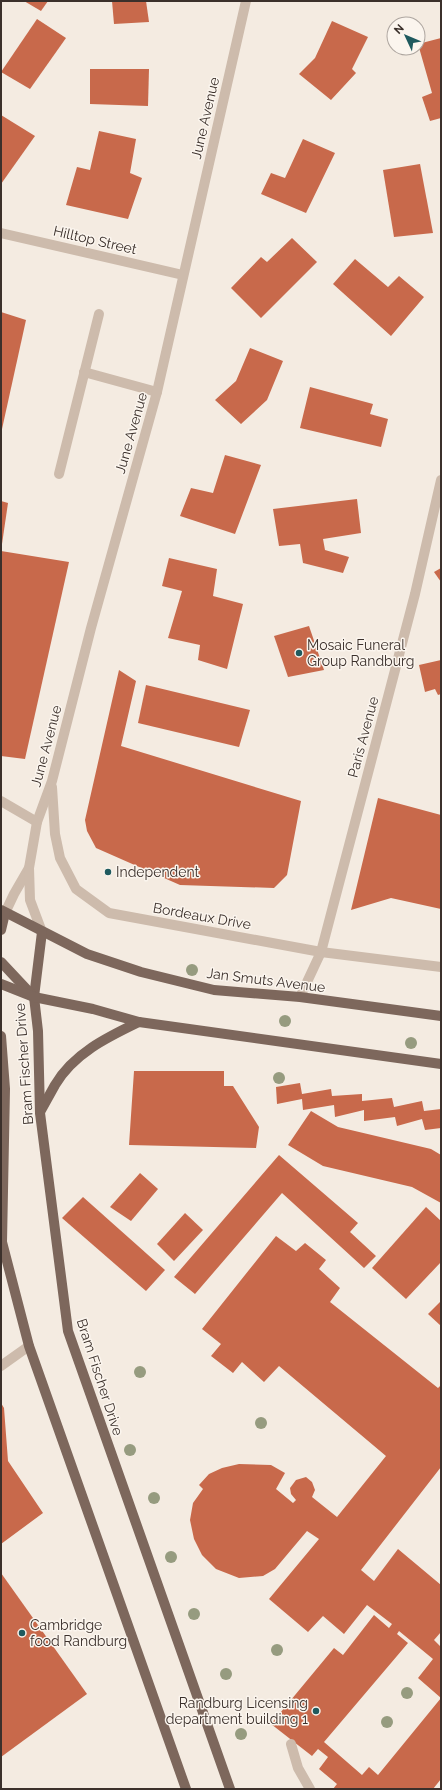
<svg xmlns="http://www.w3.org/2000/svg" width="442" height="1790" viewBox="0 0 442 1790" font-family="Raleway,sans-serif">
	<rect width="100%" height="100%" fill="#f4ebe1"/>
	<g fill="#c8694b">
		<polygon points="24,1 48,1 41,11"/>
		<polygon points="112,1 146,1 149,22 114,24"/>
		<polygon points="37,19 66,38 30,89 1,72"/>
		<polygon points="332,21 368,37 352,69 356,73 331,100 299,74 315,58"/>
		<polygon points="441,38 441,118 430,121 422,97 432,93 418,44"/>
		<polygon points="90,69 149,69 148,106 90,104"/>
		<polygon points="1,115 35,136 1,184"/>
		<polygon points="99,131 136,139 130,173 142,178 128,219 66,205 77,167 90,170"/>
		<polygon points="303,139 335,153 306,213 261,194 271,173 285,178"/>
		<polygon points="420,164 433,233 394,237 383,170"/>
		<polygon points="292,238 317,262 261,318 231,288 261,257 267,262"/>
		<polygon points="355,259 388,287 399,276 424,297 391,336 333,284"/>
		<polygon points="1,312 26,320 2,429 1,429"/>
		<polygon points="250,348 283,361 267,400 241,424 215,400 236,381"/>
		<polygon points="310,387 373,404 370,414 388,419 381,447 300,428"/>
		<polygon points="225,455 261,465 235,534 180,516 191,488 213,493"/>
		<polygon points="357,499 361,533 323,539 325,550 349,557 343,573 303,563 300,544 279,546 273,509"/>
		<polygon points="1,501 8,503 2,544 1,544"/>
		<polygon points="1,551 69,562 25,759 1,756"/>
		<polygon points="169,558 217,569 213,596 243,604 227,669 198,660 200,645 168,638 182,591 162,586"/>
		<polygon points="441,568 441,582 434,572"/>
		<polygon points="309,626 324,670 288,677 274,636"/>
		<polygon points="441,660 441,694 438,695 435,689 425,692 419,665"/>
		<polygon points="119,670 136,681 121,746 301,801 287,875 274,888 180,885 96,848 87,831 85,820"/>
		<polygon points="146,685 250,710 239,747 138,723"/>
		<polygon points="378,798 441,815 441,909 391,898 351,910"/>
		<polygon points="134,1071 224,1071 224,1086 233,1086 259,1127 256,1148 129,1145"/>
		<polygon points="300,1083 302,1094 331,1089 332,1096 362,1094 362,1101 392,1098 394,1107 422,1101 424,1111 441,1109 441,1128 425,1130 422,1119 397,1126 395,1117 364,1121 364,1110 335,1117 334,1105 303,1110 302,1099 277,1104 276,1087"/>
		<polygon points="311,1111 338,1127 431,1149 441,1155 441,1203 412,1187 323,1166 288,1145"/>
		<polygon points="279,1155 358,1223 350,1232 376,1256 364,1268 282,1193 195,1294 174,1277"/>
		<polygon points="140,1173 158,1189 131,1221 110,1207"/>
		<polygon points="83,1197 165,1270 146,1291 62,1218"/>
		<polygon points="426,1207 441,1221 441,1262 406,1299 372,1268"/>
		<polygon points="185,1213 203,1230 174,1261 157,1244"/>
		<polygon points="276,1236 296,1251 305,1243 326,1260 319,1269 340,1288 330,1302 438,1388 441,1385 441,1467 361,1570 374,1581 398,1549 441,1585 441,1632 434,1640 441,1647 441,1698 418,1678 433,1659 399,1631 397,1634 408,1643 324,1742 362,1775 369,1767 378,1775 441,1698 441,1779 433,1789 333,1789 337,1784 319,1769 328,1757 318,1749 312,1756 271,1724 334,1648 343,1655 374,1615 389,1628 392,1624 367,1605 344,1634 323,1616 308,1632 269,1599 319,1539 307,1531 275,1569 263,1576 239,1578 216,1569 202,1555 194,1539 190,1520 193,1503 203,1489 199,1485 209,1474 222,1468 239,1464 271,1465 285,1473 276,1489 293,1503 296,1500 291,1494 290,1488 296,1480 306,1477 312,1482 315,1490 312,1497 337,1517 386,1456 279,1366 264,1382 242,1362 233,1373 211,1356 221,1344 202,1329"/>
		<polygon points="441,1301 441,1326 428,1314"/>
		<polygon points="1,1403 4,1408 8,1461 43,1513 1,1544"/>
		<polygon points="1,1573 87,1694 1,1757"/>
	</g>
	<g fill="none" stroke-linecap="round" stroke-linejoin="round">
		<g stroke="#cdbbac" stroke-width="10">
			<polyline points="1,233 183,275"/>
			<polyline points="84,372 157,392"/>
			<polyline points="59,474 99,314"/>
			<polyline points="52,787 55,834 60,858 76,889 109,913 321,952 441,967"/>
			<polyline points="1,801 37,822"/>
			<polyline points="5,913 14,894 29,868"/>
			<polyline points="42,932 30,900 29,868 37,822 52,781 91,628 157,392 246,1"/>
			<polyline points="300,997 321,952 415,594 441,480"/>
			<polyline points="1,1366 29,1346"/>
			<polyline points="291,1744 298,1768 310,1789"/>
		</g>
		<g stroke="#7d675c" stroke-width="10">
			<polyline points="1,910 87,954 141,972 214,990 300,997 441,1016"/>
			<polyline points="1,930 5,913"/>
			<polyline points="42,932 34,997 38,1031 40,1113 68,1331 230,1789"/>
			<polyline points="1,962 31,994"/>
			<polyline points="1,984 34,997 93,1009 139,1022 441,1064"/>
			<polyline points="1,1036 5,1089 2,1242 29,1346 186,1789"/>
			<path d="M40 1112C45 1103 50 1094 55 1085 74 1053 108 1037 139 1022"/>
		</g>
	</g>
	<g fill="#969b7f">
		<circle cx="192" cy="970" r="6"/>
		<circle cx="285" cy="1021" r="6"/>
		<circle cx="411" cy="1043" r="6"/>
		<circle cx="279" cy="1078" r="6"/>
		<circle cx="140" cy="1372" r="6"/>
		<circle cx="261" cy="1423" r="6"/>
		<circle cx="130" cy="1450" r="6"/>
		<circle cx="154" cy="1498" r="6"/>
		<circle cx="171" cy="1557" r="6"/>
		<circle cx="194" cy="1614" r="6"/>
		<circle cx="277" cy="1650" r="6"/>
		<circle cx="226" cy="1674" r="6"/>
		<circle cx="407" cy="1693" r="6"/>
		<circle cx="387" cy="1722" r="6"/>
		<circle cx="241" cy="1734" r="6"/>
	</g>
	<g fill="#1f5a5e" stroke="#fbf5ee" stroke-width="1.5">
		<circle cx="299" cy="653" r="4"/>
		<circle cx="108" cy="872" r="4"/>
		<circle cx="22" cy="1633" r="4"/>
		<circle cx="316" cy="1711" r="4"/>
	</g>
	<g text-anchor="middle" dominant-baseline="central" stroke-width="3" stroke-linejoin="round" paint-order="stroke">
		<g font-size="14" fill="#3b302b" stroke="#fbf5ee">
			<text transform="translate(205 118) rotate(-77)">June Avenue</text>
			<text transform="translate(95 240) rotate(13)">Hilltop Street</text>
			<text transform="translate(131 433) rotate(-74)">June Avenue</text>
			<text transform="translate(363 737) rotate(-75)">Paris Avenue</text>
			<text transform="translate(46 746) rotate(-75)">June Avenue</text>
			<text transform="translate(202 916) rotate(10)">Bordeaux Drive</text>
			<text transform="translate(266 980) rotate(7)">Jan Smuts Avenue</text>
			<text transform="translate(24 1064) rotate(-94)">Bram Fischer Drive</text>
			<text transform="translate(100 1377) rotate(72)">Bram Fischer Drive</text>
		</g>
		<g font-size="14" fill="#3b302b" stroke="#fbf5ee" text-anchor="start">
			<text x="307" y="645">Mosaic Funeral<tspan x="307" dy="16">Group Randburg</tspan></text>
			<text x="116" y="872">Independent</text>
			<text x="30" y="1625">Cambridge<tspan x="30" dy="16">food Randburg</tspan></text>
			<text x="308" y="1703" text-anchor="end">Randburg Licensing<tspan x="308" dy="16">department building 1</tspan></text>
		</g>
	</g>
	<rect width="442" height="1790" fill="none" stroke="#3b302b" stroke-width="4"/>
	<g transform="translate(406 36) rotate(314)"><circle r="19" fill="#fbf5ee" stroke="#aea6a0"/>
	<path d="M0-3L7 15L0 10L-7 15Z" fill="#1f5a5e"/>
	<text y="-6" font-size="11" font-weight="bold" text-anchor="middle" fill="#3b302b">N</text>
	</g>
</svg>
